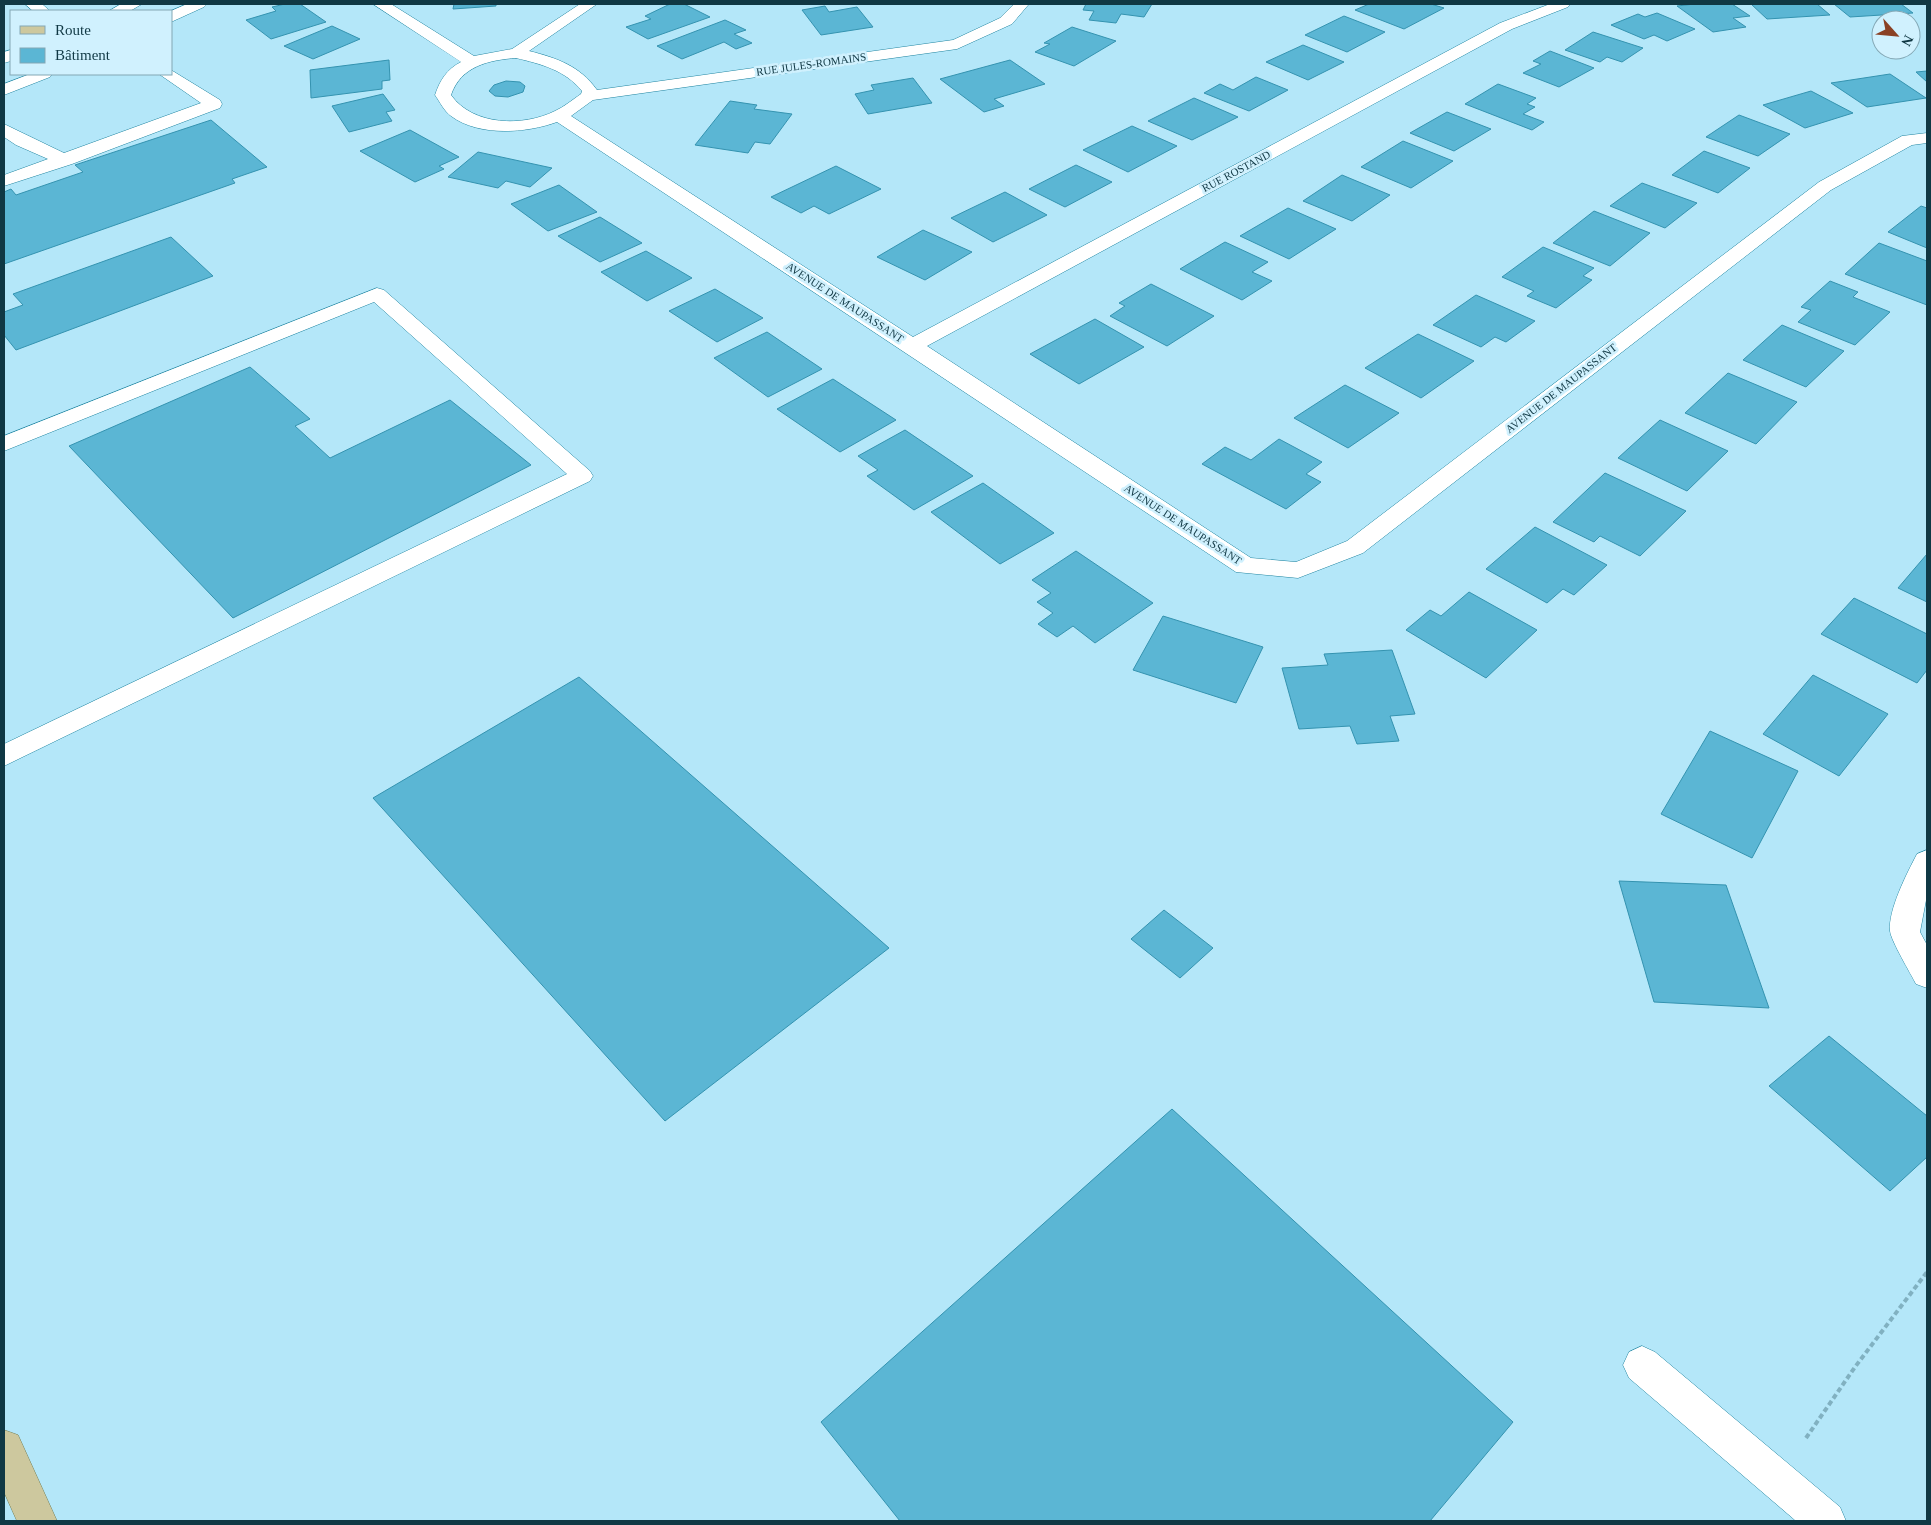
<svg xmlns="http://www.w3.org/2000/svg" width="1931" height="1525" viewBox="0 0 1931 1525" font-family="Georgia,serif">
	<rect width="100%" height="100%" fill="#b4e7f9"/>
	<g fill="#5bb6d4" stroke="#3493b0">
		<polygon points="285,4 300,4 326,22 271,39 246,20 276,11 272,7"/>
		<polygon points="454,4 496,4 496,6 453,9"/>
		<polygon points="670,4 684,4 710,17 648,39 626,27 651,19 645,16"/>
		<polygon points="1086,4 1152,4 1144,17 1121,14 1116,23 1089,20 1094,11 1083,10"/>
		<polygon points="1369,4 1431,4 1444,8 1404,29 1355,10"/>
		<polygon points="1695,4 1732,4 1750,16 1733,18 1746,27 1713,32 1677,6"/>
		<polygon points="1751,4 1817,4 1830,15 1767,19"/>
		<polygon points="1834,4 1901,4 1913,13 1850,17"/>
		<polygon points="825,6 829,12 857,7 873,27 821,35 802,10"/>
		<polygon points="1657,13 1695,29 1667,41 1654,35 1644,39 1611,25 1638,14 1645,17"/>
		<polygon points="1344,16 1385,32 1347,52 1305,35"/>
		<polygon points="725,20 746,30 734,34 752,43 736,49 724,42 682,59 657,46"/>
		<polygon points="332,26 360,39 313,59 284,46"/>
		<polygon points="1072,27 1116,41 1074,66 1035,52 1050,44 1044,43"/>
		<polygon points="1593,32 1643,48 1622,62 1607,57 1600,62 1565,50"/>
		<polygon points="1303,45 1344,62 1308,80 1266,62"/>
		<polygon points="1550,51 1594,68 1559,87 1523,73 1541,64 1533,61"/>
		<polygon points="389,60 390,80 382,81 382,89 311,98 310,70"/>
		<polygon points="1010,60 1045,84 994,99 1004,106 984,112 940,79"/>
		<polygon points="1927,71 1927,82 1916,72"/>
		<polygon points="1890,74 1926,98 1867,107 1831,83"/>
		<polygon points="1256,77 1288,90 1249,111 1204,93 1220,84 1233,90"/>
		<polygon points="913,78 932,103 868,114 855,94 874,90 871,85"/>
		<polygon points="506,81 520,82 525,86 523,92 508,97 495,96 489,91 494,85"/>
		<polygon points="1498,84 1536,98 1527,104 1535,107 1523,114 1544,122 1532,130 1465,104"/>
		<polygon points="1811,91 1853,113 1805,128 1763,105"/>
		<polygon points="383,94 395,110 386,112 392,121 349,132 332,106"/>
		<polygon points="1194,98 1238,117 1192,140 1148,121"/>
		<polygon points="730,101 757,105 754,109 792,114 770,144 755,142 748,153 695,145"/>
		<polygon points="1447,112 1491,129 1454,151 1410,133"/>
		<polygon points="1739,115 1790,134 1758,156 1706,137"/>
		<polygon points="211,120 267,167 232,179 235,183 4,264 4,192 11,189 16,195 83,172 75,165"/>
		<polygon points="1132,126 1177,146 1128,172 1083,150"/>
		<polygon points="410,130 459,157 439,166 444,169 415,182 360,151"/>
		<polygon points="1403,141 1453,161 1411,188 1361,167"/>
		<polygon points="1704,151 1750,168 1718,193 1672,175"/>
		<polygon points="478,152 552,168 530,187 506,181 498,188 448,177"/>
		<polygon points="1076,165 1112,182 1065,207 1029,189"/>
		<polygon points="836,166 881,189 829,214 814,206 801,213 771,197"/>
		<polygon points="1342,175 1390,195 1352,221 1303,201"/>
		<polygon points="1642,183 1697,203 1665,228 1610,206"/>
		<polygon points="559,185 597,212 548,231 511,204"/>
		<polygon points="1005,192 1047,215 993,242 951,218"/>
		<polygon points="1921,206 1927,208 1927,248 1888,232"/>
		<polygon points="1288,208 1336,229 1289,259 1240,236"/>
		<polygon points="1594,211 1650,233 1610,266 1553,243"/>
		<polygon points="600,217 642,243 600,262 558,236"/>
		<polygon points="923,230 972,252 925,280 877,257"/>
		<polygon points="171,237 213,276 16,350 4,335 4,312 23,305 13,294"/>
		<polygon points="1225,242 1268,262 1252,272 1272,281 1242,300 1180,269"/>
		<polygon points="1879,243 1927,261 1927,305 1845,274"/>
		<polygon points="1543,247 1594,268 1583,276 1592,280 1556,308 1527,296 1534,291 1502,277"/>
		<polygon points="646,251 692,278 647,301 601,272"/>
		<polygon points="1830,281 1858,292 1853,297 1890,312 1855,345 1798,322 1811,310 1801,307"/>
		<polygon points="1151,284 1214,316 1167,346 1110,316 1125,306 1119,303"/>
		<polygon points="715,289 763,318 717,342 669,311"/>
		<polygon points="1476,295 1535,321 1506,342 1495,337 1481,347 1433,325"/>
		<polygon points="1095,319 1144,347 1079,384 1030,354"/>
		<polygon points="1782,325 1844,351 1806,387 1743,360"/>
		<polygon points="767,332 822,369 768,397 714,358"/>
		<polygon points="1418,334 1474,361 1421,398 1365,368"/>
		<polygon points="250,367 310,419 295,426 330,458 450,400 531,465 233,618 69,446"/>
		<polygon points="1728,373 1797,402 1756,444 1685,413"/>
		<polygon points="833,379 896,420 840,452 777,409"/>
		<polygon points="1345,385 1399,413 1348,448 1294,418"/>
		<polygon points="1660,420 1728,451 1687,491 1618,458"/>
		<polygon points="905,430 973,476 914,510 867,476 878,470 858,456"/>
		<polygon points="1279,439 1322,462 1306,474 1321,482 1286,509 1202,464 1225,447 1251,460"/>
		<polygon points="1605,473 1686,511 1640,556 1600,536 1594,542 1553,522"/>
		<polygon points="983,483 1054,533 1000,564 931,512"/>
		<polygon points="1535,527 1607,565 1574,595 1563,589 1547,603 1486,569"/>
		<polygon points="1076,551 1153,603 1095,643 1073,626 1057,637 1038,624 1053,613 1037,602 1051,593 1032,580"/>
		<polygon points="1927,554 1927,602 1898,588"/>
		<polygon points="1469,592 1537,630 1486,678 1406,630 1430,610 1441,616"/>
		<polygon points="1854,598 1927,634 1927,670 1917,683 1821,634"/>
		<polygon points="1163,616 1263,647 1236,703 1133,670"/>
		<polygon points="1392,650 1415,714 1390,716 1399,741 1357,744 1350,726 1299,729 1282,668 1328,665 1324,654"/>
		<polygon points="1813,675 1888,714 1839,776 1763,734"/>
		<polygon points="579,677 889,948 665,1121 373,798"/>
		<polygon points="1710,731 1798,771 1752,858 1661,814"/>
		<polygon points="1619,881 1726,885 1769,1008 1654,1002"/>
		<polygon points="1164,910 1213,948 1180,978 1131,939"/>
		<polygon points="1829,1036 1927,1116 1927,1157 1890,1191 1769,1086"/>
		<polygon points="1172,1109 1513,1422 1430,1521 900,1521 821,1422"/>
	</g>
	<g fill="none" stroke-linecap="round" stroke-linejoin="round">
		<g stroke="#1f84a0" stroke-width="1">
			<g id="minor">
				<polygon points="25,4 42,4 50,11 33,11"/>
				<polygon points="121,4 142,4 130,11 109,11"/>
				<polygon points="187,4 207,4 204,7 171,22 171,11"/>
				<path d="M373 4H391L474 56 512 49 580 4H597L529 51C557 58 580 66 597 90L953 40 1000 18 1014 4H1029L1012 24 957 49 593 100 571 116 913 337 1500 23 1550 4H1570L1568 7 1512 29 927 346 1251 558 1296 562 1347 541 1819 182 1902 136 1927 133V143L1912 145 1831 190 1363 553 1298 578 1236 572 557 122C527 133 479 137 451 116 444 111 440 102 435 95 440 80 447 69 461 62ZM516 58C541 64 565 70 582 91L581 94C572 100 564 107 555 111 523 127 473 126 451 95 461 66 489 60 516 58Z"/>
				<polygon points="11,50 11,61 4,63 4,52"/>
				<polygon points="171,70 220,100 222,104 220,108 72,164 4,186 4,175 48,159 16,145 4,137 4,124 64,153 201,103 159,74 171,74"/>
				<polygon points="30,74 52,74 50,77 4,95 4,84"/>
				<polygon points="377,288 384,290 590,471 593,476 590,481 4,766 4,744 567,474 374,302 4,451 4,436"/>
				<path d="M1927 850V895L1920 932 1927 945V988L1916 984C1911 974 1891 941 1890 931 1888 910 1907 873 1917 854Z"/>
				<polygon points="1642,1346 1655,1352 1840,1507 1846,1521 1796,1521 1629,1378 1623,1365 1629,1352"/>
			</g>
		</g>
		<g stroke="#757e55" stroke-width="1">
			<polygon id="major" points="4,1430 18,1435 57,1521 17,1521 4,1492"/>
		</g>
		<polyline stroke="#81b1c1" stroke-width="4" stroke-dasharray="5 3" stroke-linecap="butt" points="1806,1438 1855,1367 1927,1272"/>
		<use href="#minor" fill="#fff" fill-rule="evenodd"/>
		<use href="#major" fill="#cdc89e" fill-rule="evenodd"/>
	</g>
	<g text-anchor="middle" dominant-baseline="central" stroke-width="5" stroke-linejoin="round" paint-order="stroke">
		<g font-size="11" fill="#103844" stroke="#d0f1fe">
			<text transform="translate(811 64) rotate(-8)">RUE JULES-ROMAINS</text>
			<text transform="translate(1236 171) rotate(-28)">RUE ROSTAND</text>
			<text transform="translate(845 302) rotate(33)">AVENUE DE MAUPASSANT</text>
			<text transform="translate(1561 388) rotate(-38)">AVENUE DE MAUPASSANT</text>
			<text transform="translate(1183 524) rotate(33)">AVENUE DE MAUPASSANT</text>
		</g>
	</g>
	<rect width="1931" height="1525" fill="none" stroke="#103844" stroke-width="10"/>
	<rect x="10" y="10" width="162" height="65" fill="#d0f1fe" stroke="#83a7b4"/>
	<rect x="20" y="26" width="25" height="8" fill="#cdc89e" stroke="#83a7b4"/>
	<text x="55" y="35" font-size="15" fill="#103844">Route</text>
	<rect x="20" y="48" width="25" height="15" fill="#5bb6d4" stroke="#83a7b4"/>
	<text x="55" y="60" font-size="15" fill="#103844">Bâtiment</text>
	<g transform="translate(1896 35) rotate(117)"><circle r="24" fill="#d0f1fe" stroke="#83a7b4"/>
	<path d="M0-4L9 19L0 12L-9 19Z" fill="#8a4124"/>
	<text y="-8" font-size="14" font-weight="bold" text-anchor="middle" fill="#103844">N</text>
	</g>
</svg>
